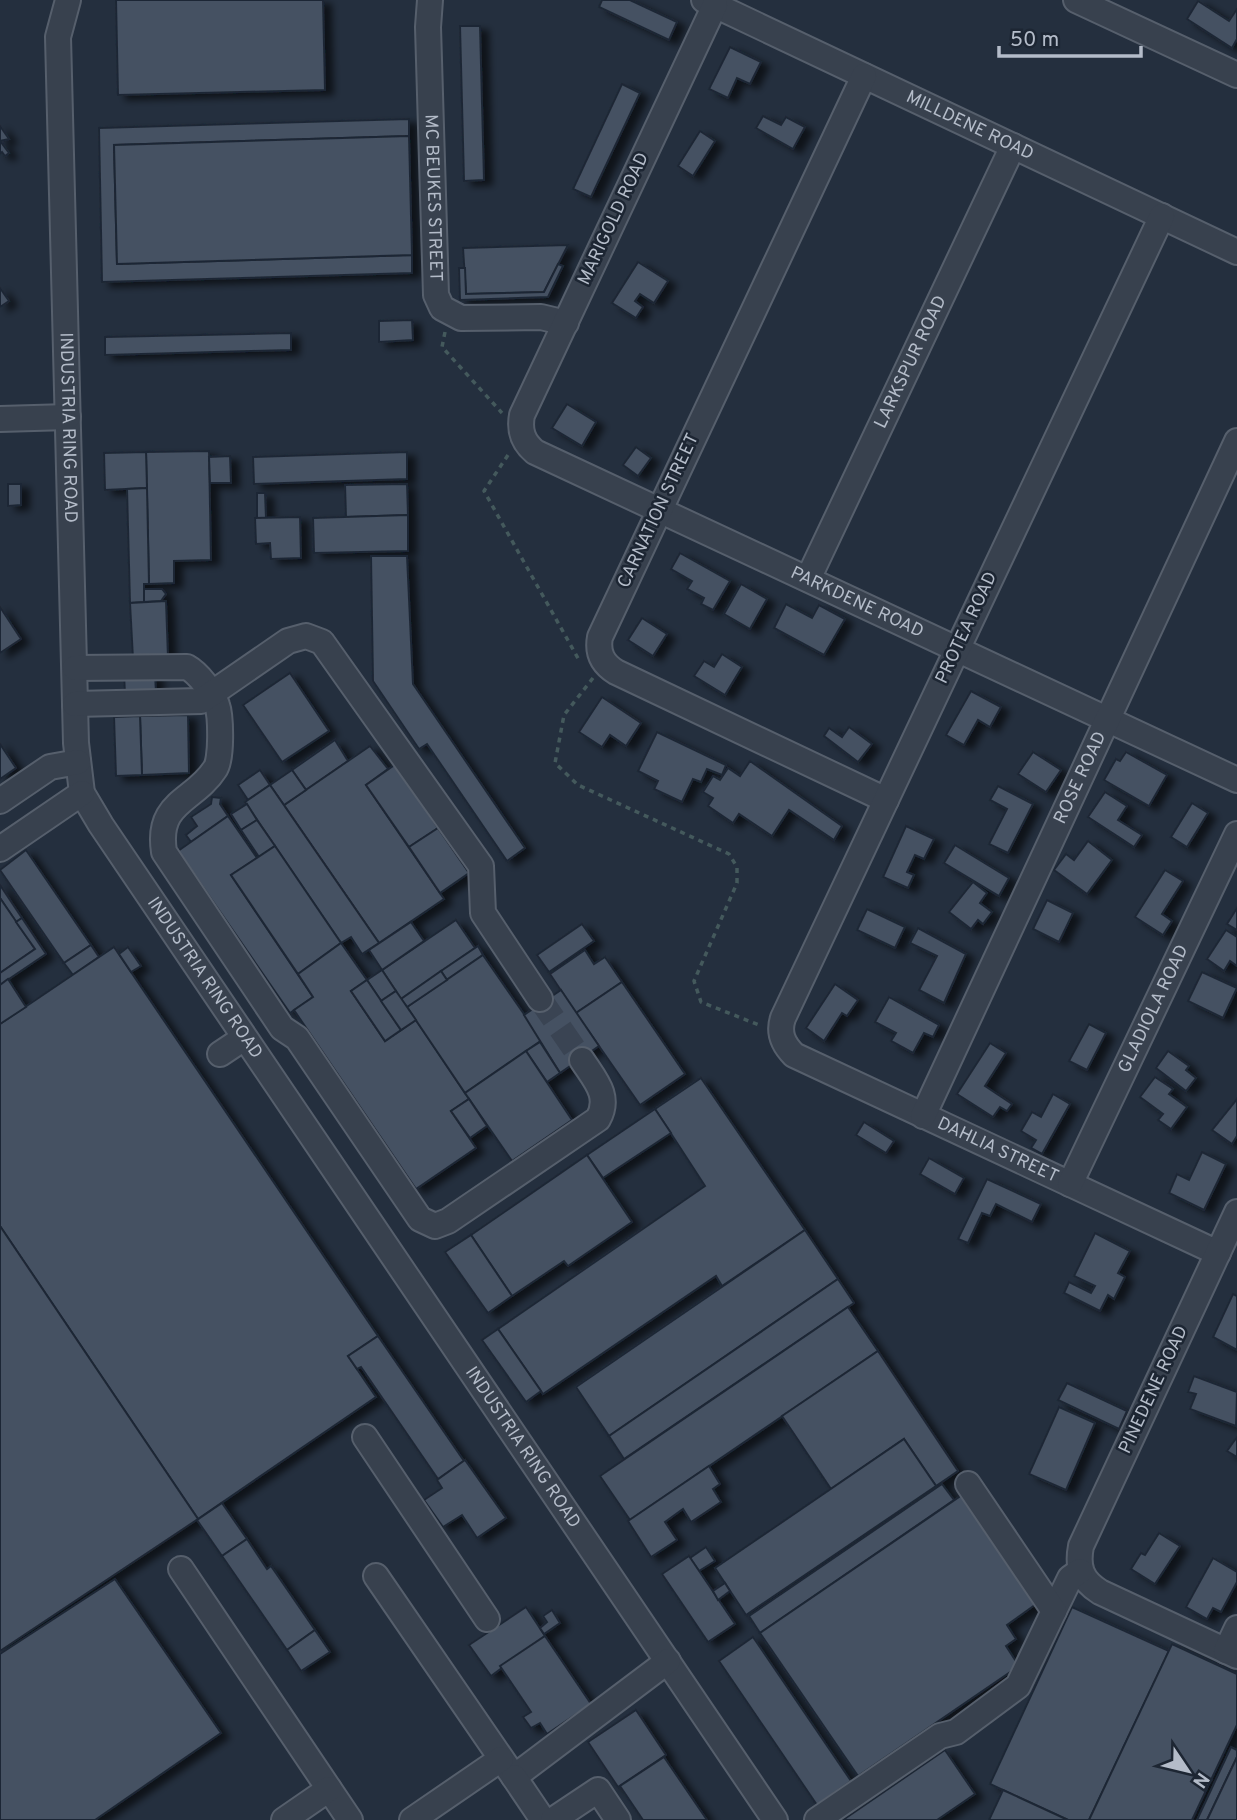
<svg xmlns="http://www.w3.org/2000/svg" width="1237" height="1820" viewBox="0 0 1237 1820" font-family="Overpass,sans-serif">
	<defs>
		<filter id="shadow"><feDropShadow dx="8" dy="4.5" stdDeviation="3.5" flood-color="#0009"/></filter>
	</defs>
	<rect width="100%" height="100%" fill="#242f3e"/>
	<g fill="#455162" stroke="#1f2835" stroke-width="2" filter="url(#shadow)">
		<polygon points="116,0 323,0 325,90 118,95"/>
		<polygon points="602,0 630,0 677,22 669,40 599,7"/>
		<polygon points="1198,1 1229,21 1237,9 1237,39 1232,48 1187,19"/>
		<polygon points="460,26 480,26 484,180 464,181"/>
		<polygon points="730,47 761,62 750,84 737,78 728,98 709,89"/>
		<polygon points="622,84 640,93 591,197 573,189"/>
		<polygon points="763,116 781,125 786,117 805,127 793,149 756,128"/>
		<polygon points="409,119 409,136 114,145 117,264 412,255 412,273 102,282 99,128"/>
		<polygon points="0,126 9,139 0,141 9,153 5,156 2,152 0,154"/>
		<polygon points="700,131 715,141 693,176 678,166"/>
		<polygon points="409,136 412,255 117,264 114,145"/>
		<polygon points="568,245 544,292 466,294 463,248"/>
		<polygon points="638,262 668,281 654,303 640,294 635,301 643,307 636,318 612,303"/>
		<polygon points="558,264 563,266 548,297 460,300 459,268 465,268 466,294 544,292"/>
		<polygon points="0,288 9,301 0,307"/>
		<polygon points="412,320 413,340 379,342 379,321"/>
		<polygon points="291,333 291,350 105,355 105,337"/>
		<polygon points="567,404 596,422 582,446 552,428"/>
		<polygon points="636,447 651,458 638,476 623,465"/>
		<polygon points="209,451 211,560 174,561 174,583 149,584 146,452"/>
		<polygon points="146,452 147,488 105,490 104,453"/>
		<polygon points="407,452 407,479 254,484 253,457"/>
		<polygon points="230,456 231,483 210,483 209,457"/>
		<polygon points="8,484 21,484 21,505 8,506"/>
		<polygon points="407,484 408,515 346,517 345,485"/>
		<polygon points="147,488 149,584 144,584 144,602 130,603 127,489"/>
		<polygon points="257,493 265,493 266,518 257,518"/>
		<polygon points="408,515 408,551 314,553 313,518"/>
		<polygon points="300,517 301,558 271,559 270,543 256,544 255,518"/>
		<polygon points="680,553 730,581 713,610 701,604 704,598 687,589 692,581 671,569"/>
		<polygon points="371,556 407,556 413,684 525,848 507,861 427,744 419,749 373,681"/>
		<polygon points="741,584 767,599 750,629 724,614"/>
		<polygon points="144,589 162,589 166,594 161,601 144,602"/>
		<polygon points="166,601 168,658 133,659 130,603"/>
		<polygon points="786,604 812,618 819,605 845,619 824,655 774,628"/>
		<polygon points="0,607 21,639 0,653"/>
		<polygon points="642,618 667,634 653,656 628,640"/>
		<polygon points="722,654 742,667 725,695 694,676 704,661 714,667"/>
		<polygon points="290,673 329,731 282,762 243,705"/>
		<polygon points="124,674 155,674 156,693 125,694"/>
		<polygon points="971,691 1001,707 990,727 978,720 964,745 946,735"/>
		<polygon points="602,697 641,723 626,746 610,735 602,747 579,732"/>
		<polygon points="188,715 189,773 142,775 140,716"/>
		<polygon points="140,716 142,775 116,776 114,717"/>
		<polygon points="849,727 872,744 858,762 824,736 829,728 842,737"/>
		<polygon points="657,732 726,765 722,775 707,769 701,782 693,779 682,802 654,789 658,781 638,771"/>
		<polygon points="335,740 348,761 306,790 292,770"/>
		<polygon points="0,744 16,768 0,779"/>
		<polygon points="370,746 388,769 366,785 444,899 379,943 284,805"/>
		<polygon points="1033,752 1061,770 1046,792 1018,774"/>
		<polygon points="1126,752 1167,775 1149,806 1104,780 1116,759 1120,761"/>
		<polygon points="750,761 842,826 834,840 789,810 772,836 739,814 733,823 708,806 713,798 703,792 713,776 720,780 728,768 740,776"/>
		<polygon points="396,764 438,828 409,847 366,785"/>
		<polygon points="260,770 270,785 248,800 238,785"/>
		<polygon points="292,770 306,790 284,805 270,785"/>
		<polygon points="270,785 379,943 362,954 351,937 341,943 245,802"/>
		<polygon points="998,786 1033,804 1008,853 989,844 1007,809 990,800"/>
		<polygon points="1105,792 1127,806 1118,820 1142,835 1134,847 1088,817"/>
		<polygon points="212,797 221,798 220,804 228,816 191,842 186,835 197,826 191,817 211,804"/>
		<polygon points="1192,803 1208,813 1187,847 1171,837"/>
		<polygon points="247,804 257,820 241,830 231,814"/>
		<polygon points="228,816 257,858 231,875 313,997 290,1013 178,851"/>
		<polygon points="257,820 275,846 259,857 241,830"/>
		<polygon points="906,826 934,839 924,859 915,855 907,872 914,875 908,888 883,877"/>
		<polygon points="438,828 469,873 440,893 409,847"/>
		<polygon points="1088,841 1112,860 1087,894 1054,870 1066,854 1074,860"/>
		<polygon points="955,845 1009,878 999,896 944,863"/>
		<polygon points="275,846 341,943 298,974 231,875"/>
		<polygon points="26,850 91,945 64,963 0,870"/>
		<polygon points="1165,870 1183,881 1162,914 1172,921 1163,935 1135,917"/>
		<polygon points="973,882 987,893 980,903 992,912 983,924 978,920 971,929 949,912"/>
		<polygon points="0,885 22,918 16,922 0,898"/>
		<polygon points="0,898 35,949 0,973"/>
		<polygon points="1047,900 1073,913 1059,942 1033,929"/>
		<polygon points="1237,908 1237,930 1227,924"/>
		<polygon points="867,909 905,927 895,948 857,930"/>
		<polygon points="22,918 46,954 0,985 0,973 35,949 16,922"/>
		<polygon points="456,920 475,948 401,999 382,970"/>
		<polygon points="411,922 424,941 382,970 369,950"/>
		<polygon points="582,924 594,941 549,972 537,955"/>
		<polygon points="918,928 966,954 944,1003 919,990 937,956 910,943"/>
		<polygon points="1226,930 1237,937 1237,966 1230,961 1224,971 1207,959"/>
		<polygon points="341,943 367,980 351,991 385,1041 416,1020 469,1099 451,1111 476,1148 416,1189 294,1010 313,997 298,974"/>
		<polygon points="91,945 99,957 73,975 64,963"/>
		<polygon points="478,946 483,955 447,980 441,971"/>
		<polygon points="114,947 378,1336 348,1356 376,1397 198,1519 0,1226 0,1024"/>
		<polygon points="128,947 141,966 131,972 119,954"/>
		<polygon points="585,950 594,964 605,957 622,982 576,1013 550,974"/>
		<polygon points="483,955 542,1040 465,1093 407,1007"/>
		<polygon points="382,970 396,991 381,1001 367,980"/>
		<polygon points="441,971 447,980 407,1007 401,999"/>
		<polygon points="1202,972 1237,988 1223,1018 1188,1001"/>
		<polygon points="8,979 26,1007 0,1024 0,985"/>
		<polygon points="367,980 401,1030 385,1041 351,991"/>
		<polygon points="622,982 685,1074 640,1105 576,1013"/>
		<polygon points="835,984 858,1000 847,1016 842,1013 824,1041 806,1028"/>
		<polygon points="561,990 599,1046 560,1073 524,1015"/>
		<polygon points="396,991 416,1020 401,1030 381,1001"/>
		<polygon points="889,997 939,1025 933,1037 924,1033 913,1053 891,1041 896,1033 875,1022"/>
		<polygon points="1089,1024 1106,1033 1087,1070 1069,1061"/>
		<polygon points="540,1042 560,1073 547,1082 526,1051"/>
		<polygon points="990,1043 1006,1053 985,1086 1012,1104 1007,1111 1000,1107 993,1117 957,1094"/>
		<polygon points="526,1051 572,1120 512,1161 465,1093"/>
		<polygon points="1168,1051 1189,1066 1186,1070 1196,1078 1186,1091 1156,1068"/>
		<polygon points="1155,1077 1173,1089 1169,1094 1187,1107 1171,1129 1158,1120 1163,1114 1140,1097"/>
		<polygon points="701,1078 805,1230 722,1286 716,1276 543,1394 498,1329 705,1186 655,1109"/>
		<polygon points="1053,1094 1070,1104 1042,1154 1031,1148 1036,1140 1021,1131 1032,1112 1041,1117"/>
		<polygon points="469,1099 487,1126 470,1138 451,1111"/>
		<polygon points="1237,1099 1237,1136 1232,1144 1212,1130"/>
		<polygon points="655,1109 671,1133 603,1178 587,1155"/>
		<polygon points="864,1122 894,1141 886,1153 856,1135"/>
		<polygon points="1202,1152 1226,1164 1204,1210 1169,1193 1177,1174 1189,1180"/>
		<polygon points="587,1155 632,1222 568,1266 564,1261 512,1296 471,1235"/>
		<polygon points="929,1158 964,1178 955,1194 920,1174"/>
		<polygon points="987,1179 1041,1204 1032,1222 996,1204 990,1216 982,1213 968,1243 958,1239"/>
		<polygon points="0,1226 198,1519 0,1651"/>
		<polygon points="805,1230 838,1279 609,1436 576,1387"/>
		<polygon points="1095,1233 1130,1251 1118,1273 1125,1277 1114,1299 1108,1295 1100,1311 1064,1293 1069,1282 1091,1293 1095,1286 1074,1276"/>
		<polygon points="471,1235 512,1296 488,1313 445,1252"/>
		<polygon points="838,1279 854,1303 624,1459 609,1436"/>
		<polygon points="1233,1294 1237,1296 1237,1350 1213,1337"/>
		<polygon points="848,1307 878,1351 630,1520 600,1476"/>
		<polygon points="498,1329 541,1391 526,1402 482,1340"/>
		<polygon points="378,1336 464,1461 438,1479 361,1367 357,1369 348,1356"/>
		<polygon points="878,1351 958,1471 936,1486 904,1439 831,1489 782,1416"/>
		<polygon points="1194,1376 1237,1392 1236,1426 1190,1409 1196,1394 1188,1392"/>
		<polygon points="1067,1383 1127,1411 1119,1429 1058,1400"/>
		<polygon points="1059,1407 1095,1423 1066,1490 1029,1474"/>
		<polygon points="1237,1437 1237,1457 1227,1451"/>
		<polygon points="904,1439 936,1486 746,1615 715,1568"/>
		<polygon points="465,1460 506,1518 477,1538 462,1515 443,1527 424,1500 442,1488 437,1480"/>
		<polygon points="709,1466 720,1484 713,1489 721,1502 691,1522 683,1509 665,1522 677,1540 651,1557 628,1521"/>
		<polygon points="942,1484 954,1500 760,1633 749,1616"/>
		<polygon points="965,1493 1039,1602 1007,1625 1016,1639 1006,1646 1019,1666 858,1776 760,1633"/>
		<polygon points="222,1503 247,1539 222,1556 197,1520"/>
		<polygon points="1159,1533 1180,1546 1155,1584 1131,1569 1141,1553 1145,1555"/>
		<polygon points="247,1539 267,1569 271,1566 315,1630 287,1650 222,1556"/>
		<polygon points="706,1547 715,1561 699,1571 690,1558"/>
		<polygon points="689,1556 735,1624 708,1642 662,1574"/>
		<polygon points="1213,1558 1237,1572 1237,1582 1221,1612 1213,1608 1207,1619 1186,1607"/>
		<polygon points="115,1579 221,1733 95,1820 0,1820 0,1654"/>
		<polygon points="725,1583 730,1591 718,1600 713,1591"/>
		<polygon points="526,1607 545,1636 491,1676 469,1645"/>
		<polygon points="1072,1607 1169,1651 1089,1820 1068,1820 990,1784"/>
		<polygon points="552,1610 560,1623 544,1634 540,1628 547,1622 543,1616"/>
		<polygon points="315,1630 330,1652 301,1671 287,1650"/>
		<polygon points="545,1636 591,1704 547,1734 540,1723 531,1728 523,1717 531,1712 500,1666"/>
		<polygon points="753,1637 851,1781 817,1805 719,1661"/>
		<polygon points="1172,1644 1237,1674 1237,1725 1192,1820 1089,1820"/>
		<polygon points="636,1710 666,1755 618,1787 588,1742"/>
		<polygon points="1231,1747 1237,1750 1237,1757 1207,1820 1197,1820"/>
		<polygon points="945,1750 975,1794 937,1820 843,1820"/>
		<polygon points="664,1757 707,1820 643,1820 620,1786"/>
		<polygon points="1237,1757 1237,1820 1207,1820"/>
		<polygon points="1003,1790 1068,1820 989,1820"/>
	</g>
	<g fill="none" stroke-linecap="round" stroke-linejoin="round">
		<polyline stroke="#3a4453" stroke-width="24" stroke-dasharray="24 12" stroke-linecap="butt" points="540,999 582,1060"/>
		<g stroke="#565f6c" stroke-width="28">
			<g id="minor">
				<path id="s1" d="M68 0 58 37 76 743 82 793 101 825 775 1820"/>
				<path id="s2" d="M430 0 428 27 436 295 442 308 461 318 541 317 566 323"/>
				<path id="s3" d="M704 0 1237 252"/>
				<polyline points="1076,0 1237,75"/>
				<path id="s4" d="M715 5 522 415C519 431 523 442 535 452L1237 780"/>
				<path d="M864 76 600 637C597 653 603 664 616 672L886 800"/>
				<path id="s5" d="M1162 216 783 1018C778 1033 783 1044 794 1055L1218 1253"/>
				<polyline points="0,419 68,417"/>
				<path id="s6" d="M808 579 1013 146"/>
				<path d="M75 668 187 667C198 673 213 692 217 705 221 716 222 760 215 769 194 802 156 801 164 852L282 1028 297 1038 420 1219 435 1226 448 1221 598 1119C611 1096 595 1080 582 1060"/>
				<polyline points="75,704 201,701 288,641 306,636 322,642 481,866 483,913 540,999"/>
				<polyline points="0,801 50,767 78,762"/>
				<polyline points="0,849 82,793"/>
				<polyline points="220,1054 244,1038"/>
				<path id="s7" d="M923 1116 1237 441"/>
				<path id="s8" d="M1070 1184 1237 834"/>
				<path d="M1237 1212 1081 1546C1077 1567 1081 1580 1100 1592L1237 1656"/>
				<polyline points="365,1437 487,1619"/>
				<polyline points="181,1569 350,1820"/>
				<polyline points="376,1576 514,1777 668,1661"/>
				<polyline points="1054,1611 1070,1578 1080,1571"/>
				<polyline points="1226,1651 1237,1628"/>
				<polyline points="514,1777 543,1820"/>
				<polyline points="284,1820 329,1789"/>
				<polyline points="412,1820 501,1759"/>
				<polyline points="553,1820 598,1790 618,1820"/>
				<polyline points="817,1820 940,1736 956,1732 1018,1686 1054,1611 968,1484"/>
			</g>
		</g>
		<g stroke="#44595c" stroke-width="3.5" stroke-dasharray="5 5" stroke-linecap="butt">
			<polyline points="445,332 442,347 502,413"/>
			<polyline points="508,455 484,491 579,660"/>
			<polyline points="593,678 564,715 555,763 578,785 729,854 737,867 737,883 694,981 701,1002 759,1025"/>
		</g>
		<use href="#minor" stroke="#38414e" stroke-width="24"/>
	</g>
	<g text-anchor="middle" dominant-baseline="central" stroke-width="5" stroke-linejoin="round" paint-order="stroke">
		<g font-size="18" fill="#b4bcc9" stroke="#1d2633">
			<text stroke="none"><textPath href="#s3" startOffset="294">MILLDENE ROAD</textPath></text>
			<text stroke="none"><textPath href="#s2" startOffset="198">MC BEUKES STREET</textPath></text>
			<text transform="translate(614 219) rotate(-65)">MARIGOLD ROAD</text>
			<text stroke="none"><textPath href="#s6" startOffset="240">LARKSPUR ROAD</textPath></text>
			<text stroke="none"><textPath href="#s1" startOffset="429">INDUSTRIA RING ROAD</textPath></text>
			<text transform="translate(659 511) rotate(-65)">CARNATION STREET</text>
			<text stroke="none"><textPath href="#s4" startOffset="850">PARKDENE ROAD</textPath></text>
			<text transform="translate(967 628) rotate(-65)">PROTEA ROAD</text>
			<text stroke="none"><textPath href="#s7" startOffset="373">ROSE ROAD</textPath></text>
			<text stroke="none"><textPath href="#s1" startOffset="1017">INDUSTRIA RING ROAD</textPath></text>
			<text stroke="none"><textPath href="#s8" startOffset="194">GLADIOLA ROAD</textPath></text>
			<text stroke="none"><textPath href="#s5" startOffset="1153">DAHLIA STREET</textPath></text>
			<text transform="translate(1154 1390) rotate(-65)">PINEDENE ROAD</text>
			<text stroke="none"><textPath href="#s1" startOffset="1584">INDUSTRIA RING ROAD</textPath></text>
		</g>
	</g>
	<g transform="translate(1188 1771) rotate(125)" stroke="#1d2633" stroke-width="5" paint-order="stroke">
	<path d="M0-5L12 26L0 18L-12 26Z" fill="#b4bcc9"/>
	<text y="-10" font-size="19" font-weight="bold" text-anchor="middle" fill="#b4bcc9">N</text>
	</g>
	<path d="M999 46v10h142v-10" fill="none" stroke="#b4bcc9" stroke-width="3.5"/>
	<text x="1010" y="46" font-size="21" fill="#b4bcc9" stroke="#1d2633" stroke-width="5" paint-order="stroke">50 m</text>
</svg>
